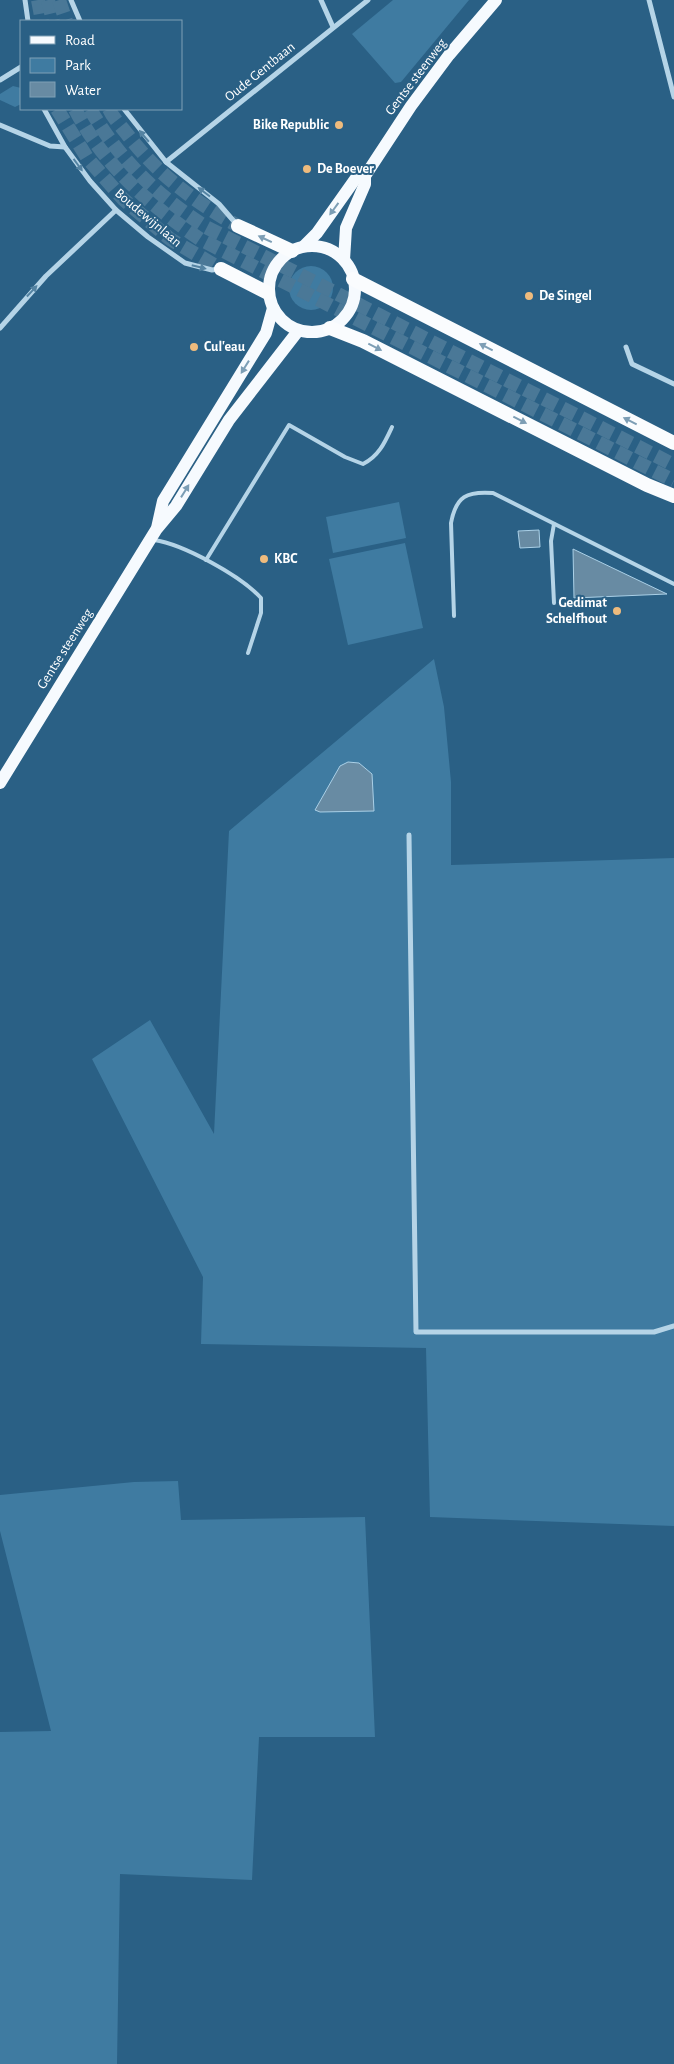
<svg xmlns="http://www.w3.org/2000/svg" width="674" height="2064" viewBox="0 0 674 2064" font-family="'Alegreya Sans',sans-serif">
	<rect width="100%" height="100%" fill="#2a6085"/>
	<g fill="#3f7ba1">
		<polygon points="393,0 469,0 401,82 395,83 352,34"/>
		<polygon points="13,86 21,88 21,104 15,107 0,100 0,94"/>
		<circle cx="311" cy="288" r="22"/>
		<polygon points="399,502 406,538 333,553 326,517"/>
		<polygon points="405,543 423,628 348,645 329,559"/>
		<polygon points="434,659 444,707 451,782 451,865 674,858 674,1526 430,1517 426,1348 201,1344 203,1277 92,1059 150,1020 214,1134 229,831"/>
		<polygon points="178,1481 181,1520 365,1517 375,1737 259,1737 252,1880 120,1874 117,2064 0,2064 0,1732 51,1731 0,1531 0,1495 134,1482"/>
	</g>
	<g fill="#688ba3" stroke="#aad0e7">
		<polygon points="539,530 540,547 520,548 518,531"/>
		<polygon points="573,549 667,594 574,598"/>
		<polygon points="348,762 359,763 372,774 374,811 320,812 315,810 340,766"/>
	</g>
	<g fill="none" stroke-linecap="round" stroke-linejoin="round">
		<g stroke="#4a7897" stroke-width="14" stroke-dasharray="14 7" stroke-linecap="butt">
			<polyline points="38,0 42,21"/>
			<polyline points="48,0 53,21"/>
			<polyline points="59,0 66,21"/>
			<polyline points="57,109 88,159 123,199 170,239 221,269"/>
			<path d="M75 109C103 164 149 205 200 239L674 481"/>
			<path d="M90 109C119 159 157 196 206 227L674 465"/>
			<path d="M109 109C113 118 121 126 127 134 157 174 195 202 238 226"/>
		</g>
		<g stroke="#b5d4e7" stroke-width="4">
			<path d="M154 540C183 544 241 576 261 598V613L248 653"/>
			<path d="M206 560 289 425 345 457 363 464C379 456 385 442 392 427"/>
			<polyline points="554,603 551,541 554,524"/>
			<path d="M454 616 451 523C456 496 467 491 493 493L674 584"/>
		</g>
		<g stroke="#b5d4e7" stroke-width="5">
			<polyline points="25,0 28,21"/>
			<polyline points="71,0 80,21"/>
			<polyline points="321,0 333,27"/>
			<polyline points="649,0 674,97"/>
			<polyline points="0,80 21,67"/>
			<polyline points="44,109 65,147 90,181 116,210 148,237 185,263 212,270 219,269"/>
			<polyline points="124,109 166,162 219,204 238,226"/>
			<polyline points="0,125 50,146 65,147"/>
			<polyline points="166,162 368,0"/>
			<polyline points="0,328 46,276 116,210"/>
			<polyline points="626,347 632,364 674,384"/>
			<polyline points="409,835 416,1332 654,1332 674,1326"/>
		</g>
		<g stroke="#f6fafe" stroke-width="12">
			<polyline points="304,246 317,233 356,178 365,176"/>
			<circle cx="312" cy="289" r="43"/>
			<polyline points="344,260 346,228 365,184 365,176 411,106 449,55 496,0"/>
			<polyline points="157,528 163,501 266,333 273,308"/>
			<polyline points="0,783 156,530 176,506 229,420 298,331"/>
		</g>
		<g stroke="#fafcfe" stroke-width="14">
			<polyline points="238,226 292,251"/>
			<polyline points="221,269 268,293"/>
			<polyline points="353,279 674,443"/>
			<polyline points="330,328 363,341 647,485 674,496"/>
		</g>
	</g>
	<defs><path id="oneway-solid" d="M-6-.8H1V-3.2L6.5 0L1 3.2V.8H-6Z" transform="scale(1.25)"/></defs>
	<g fill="#5483a2">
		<use href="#oneway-solid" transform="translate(144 136) rotate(-130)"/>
		<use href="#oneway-solid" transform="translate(78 165) rotate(54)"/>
		<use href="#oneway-solid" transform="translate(204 192) rotate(-143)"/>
		<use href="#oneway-solid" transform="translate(199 267) rotate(14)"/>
		<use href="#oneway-solid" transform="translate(32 291) rotate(-47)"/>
	</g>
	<g fill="#7c9eb5">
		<use href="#oneway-solid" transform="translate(334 209) rotate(126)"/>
		<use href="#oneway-solid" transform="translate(245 367) rotate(122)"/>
		<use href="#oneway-solid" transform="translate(185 491) rotate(-58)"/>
	</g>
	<g fill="#7d9eb5">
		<use href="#oneway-solid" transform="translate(265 239) rotate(-155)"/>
		<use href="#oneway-solid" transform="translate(375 347) rotate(27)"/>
		<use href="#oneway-solid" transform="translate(486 347) rotate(-153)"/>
		<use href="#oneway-solid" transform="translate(520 420) rotate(27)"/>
		<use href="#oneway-solid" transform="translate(630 421) rotate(-153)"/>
	</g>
	<g fill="#eebb7d" stroke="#2a6085" stroke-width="2">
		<circle cx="339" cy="125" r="5"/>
		<circle cx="307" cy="169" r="5"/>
		<circle cx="529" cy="296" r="5"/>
		<circle cx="194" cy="347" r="5"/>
		<circle cx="264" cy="559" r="5"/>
		<circle cx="617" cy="611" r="5"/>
	</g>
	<g text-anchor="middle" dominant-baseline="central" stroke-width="4" stroke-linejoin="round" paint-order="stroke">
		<g font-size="14" fill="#fff" stroke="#2a6085">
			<text transform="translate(260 72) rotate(-39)">Oude Gentbaan</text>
			<text transform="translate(416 77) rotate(-53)">Gentse steenweg</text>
			<text transform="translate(148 218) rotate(40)">Boudewijnlaan</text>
			<text transform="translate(65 649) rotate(-58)">Gentse steenweg</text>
		</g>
		<g font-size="14" font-weight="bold" fill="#fff" stroke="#2a6085" text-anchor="start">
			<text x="329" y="125" text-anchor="end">Bike Republic</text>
			<text x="317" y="169">De Boever</text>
			<text x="539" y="296">De Singel</text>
			<text x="204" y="347">Cul'eau</text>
			<text x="274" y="559">KBC</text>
			<text x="607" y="603" text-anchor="end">Gedimat<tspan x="607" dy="16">Schelfhout</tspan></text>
		</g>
	</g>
	<rect x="20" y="20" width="162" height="90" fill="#2a6085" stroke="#7fa0b6"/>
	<rect x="30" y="36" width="25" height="8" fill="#f6fafe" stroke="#7fa0b6"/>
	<text x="65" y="45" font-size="15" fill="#ffffff">Road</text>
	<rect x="30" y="58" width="25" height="15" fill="#3f7ba1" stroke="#7fa0b6"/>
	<text x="65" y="70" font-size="15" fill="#ffffff">Park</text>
	<rect x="30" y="82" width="25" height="15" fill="#688ba3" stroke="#7fa0b6"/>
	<text x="65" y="95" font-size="15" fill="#ffffff">Water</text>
</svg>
